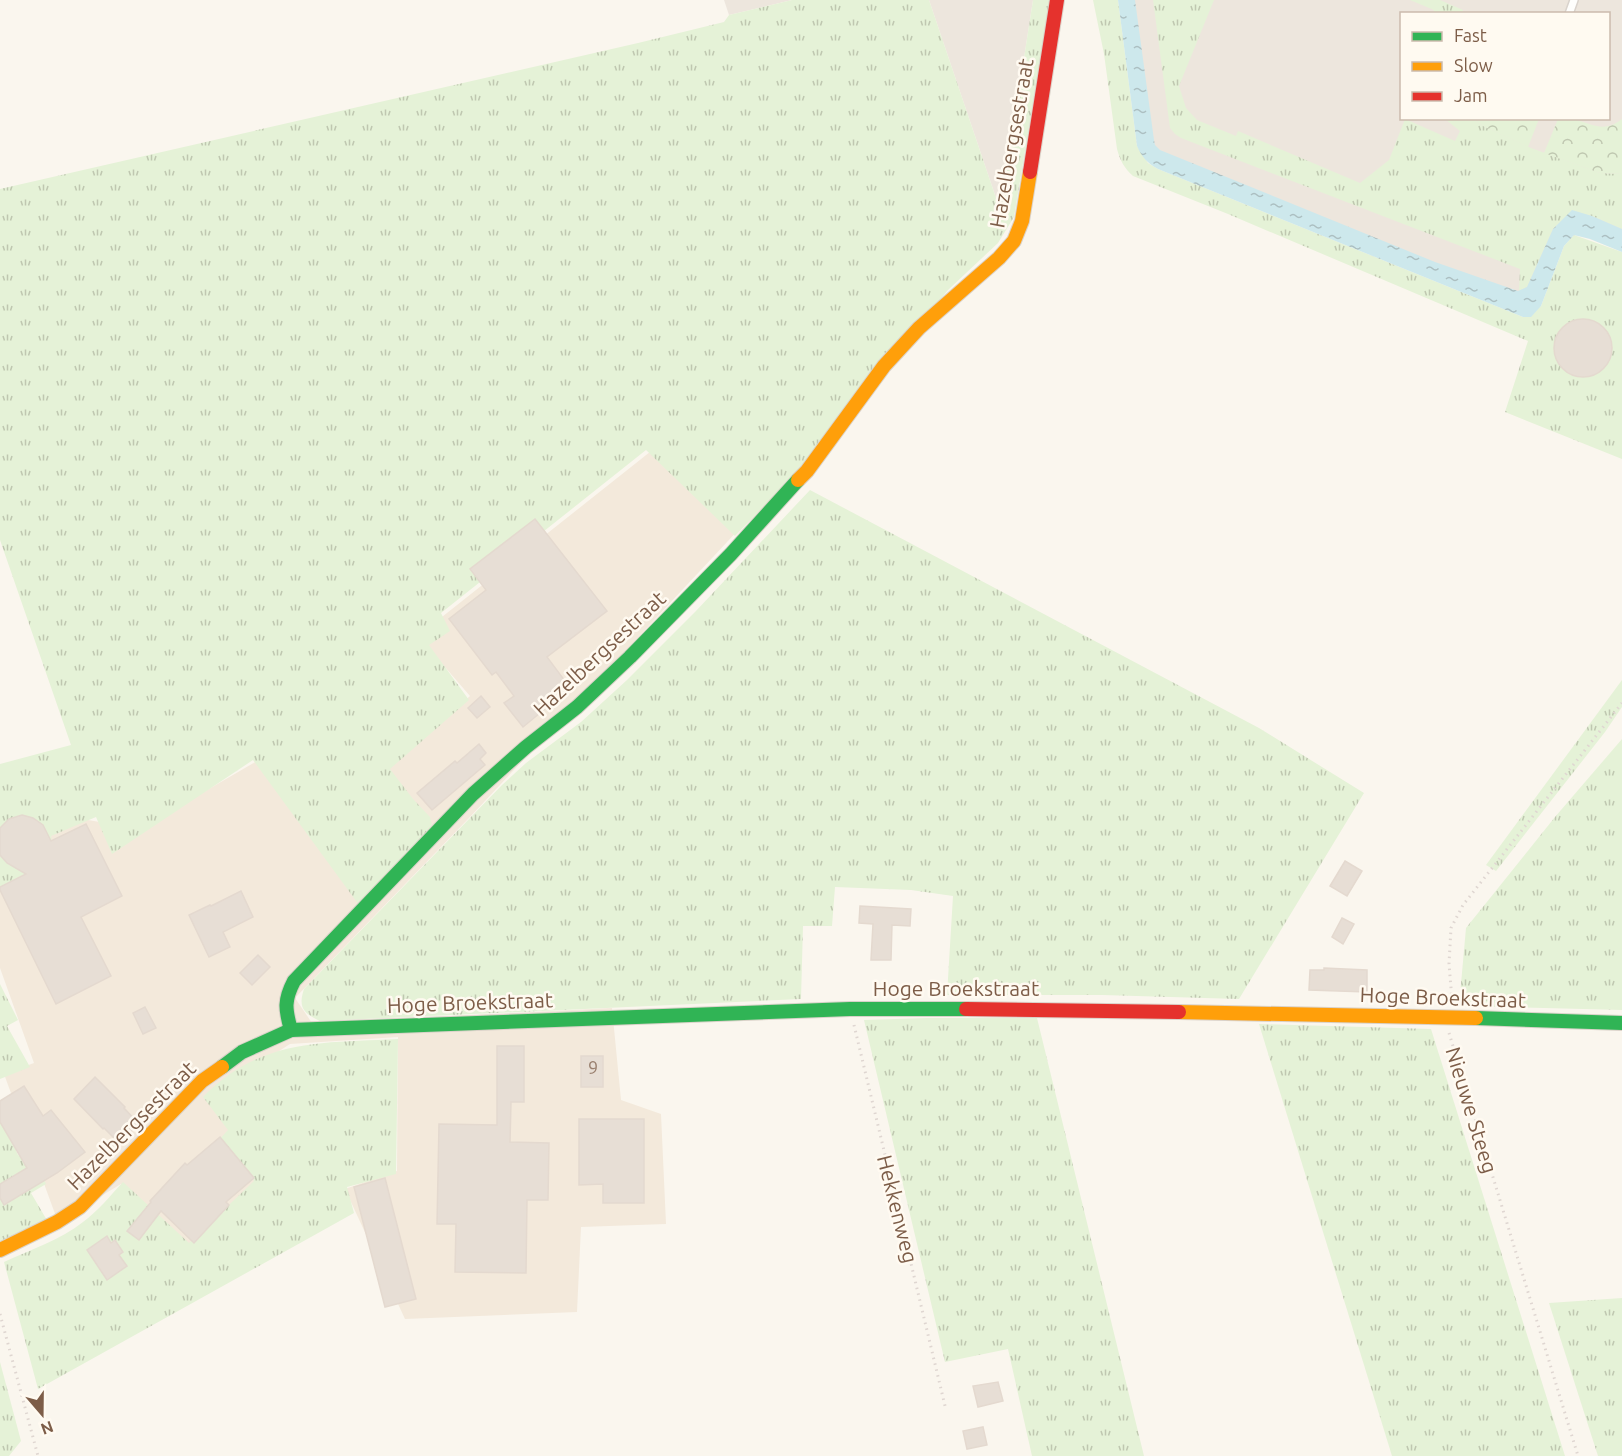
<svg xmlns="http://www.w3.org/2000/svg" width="1622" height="1456" viewBox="0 0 1622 1456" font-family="Ubuntu,sans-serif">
	<defs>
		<pattern id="grass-tufts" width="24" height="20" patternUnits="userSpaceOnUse" patternTransform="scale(1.5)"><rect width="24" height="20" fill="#e5f2d7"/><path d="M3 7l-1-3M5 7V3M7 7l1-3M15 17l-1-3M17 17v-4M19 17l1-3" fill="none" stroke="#bfc7b0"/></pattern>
		<pattern id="forest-crowns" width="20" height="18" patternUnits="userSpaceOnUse" patternTransform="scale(1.5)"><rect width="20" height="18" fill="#e5f2d7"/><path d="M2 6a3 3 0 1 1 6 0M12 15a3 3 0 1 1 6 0" fill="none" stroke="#bfc7b0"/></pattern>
		<pattern id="water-ripples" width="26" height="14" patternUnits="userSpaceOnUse" patternTransform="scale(1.5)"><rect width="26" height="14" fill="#cde8ec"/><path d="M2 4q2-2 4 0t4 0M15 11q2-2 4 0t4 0" fill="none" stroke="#acbfc1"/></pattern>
	</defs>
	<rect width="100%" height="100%" fill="#faf6ee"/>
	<polygon fill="#f3e9db" points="660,444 742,526 470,817 295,998 312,1023 612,1008 621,1100 661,1114 666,1224 581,1227 577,1312 405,1319 345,1189 397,1171 398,1037 290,1044 205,1099 266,1174 192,1257 121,1184 58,1222 4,1074 34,1063 0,968 0,814 13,807 140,829 257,761 315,832 470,696 418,636"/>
	<g fill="#ede6dd" fill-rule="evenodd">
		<polygon points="724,0 792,0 729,15"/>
		<polygon points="929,0 1033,0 1002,200 997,201"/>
		<path d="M1126 0H1622V241L1581 224 1558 238 1528 310 1146 152ZM1402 14H1608V118H1402Z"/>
	</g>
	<g fill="url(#grass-tufts)">
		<polygon points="792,0 929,0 997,201 1002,199 1033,0 1050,0 1014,217 998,243 948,290 808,461 735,536 646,450 441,613 450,631 429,645 469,700 390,769 413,799 430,817 433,829 359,905 253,760 112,854 96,817 51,836 55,858 0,887 0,764 71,745 0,540 0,189 638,43 724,22 729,15"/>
		<path d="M1093 0H1118L1137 146 1148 163 1158 169 1523 317 1541 306 1564 246 1574 235 1622 252V459L1505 412 1528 341 1228 214 1133 176C1124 168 1120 160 1117 149L1104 54Z"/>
		<polygon points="1153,0 1214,0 1179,86 1186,108 1197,120 1236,136 1238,131 1360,183 1389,160 1405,119 1455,141 1460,131 1445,119 1473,119 1481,125 1531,148 1600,173 1622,174 1622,229 1592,216 1572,211 1553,229 1527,287 1519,291 1520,269 1181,138 1175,134 1170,128"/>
		<polygon points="1410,0 1440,0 1463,10 1462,13 1433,13 1434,10"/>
		<path d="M810 490 1259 728 1364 793 1239 999 1102 995H947L953 896 911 890 835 887 832 926H803L801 999 320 1021C303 1013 298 1007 304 989L502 785 526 763 581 722 627 680 695 612Z"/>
		<polygon points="1622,680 1622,707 1605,732 1496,871 1486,865"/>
		<polygon points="1622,739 1622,1010 1459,1006 1466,928 1555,817"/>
		<polygon points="0,984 18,1020 7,1026 30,1067 0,1079"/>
		<polygon points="927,1018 1037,1018 1144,1456 1032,1456 1008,1349 945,1362 864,1020"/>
		<polygon points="1259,1024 1431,1029 1565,1456 1392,1456"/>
		<path d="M398 1039 396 1174 347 1187 354 1213 38 1389 4 1262C30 1250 60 1240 83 1222 98 1211 110 1196 123 1182L189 1243 254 1181 218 1141 228 1130 203 1097C261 1038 322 1043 398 1039Z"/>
		<polygon points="0,1112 18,1155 37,1166 46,1184 31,1193 48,1222 0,1245"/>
		<polygon points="1622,1298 1622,1456 1598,1456 1549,1303"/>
		<polygon points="0,1362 21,1441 9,1456 0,1456"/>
	</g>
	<g fill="url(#forest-crowns)">
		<polygon points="1473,119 1539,119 1528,147 1481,125"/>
		<path d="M1558 119C1562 119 1568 118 1572 119 1592 123 1603 134 1622 119V174L1600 173 1544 153Z"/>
	</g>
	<path fill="url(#water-ripples)" d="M1118 0H1135L1154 140 1155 145 1160 150 1435 262 1518 291 1527 287 1553 229 1572 210 1592 216 1622 229V252L1590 239 1574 235 1564 246 1541 306 1531 317H1523L1158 169C1147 163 1142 157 1137 146Z"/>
	<g fill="#e7ded5" stroke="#e4d9cf" stroke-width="1.5">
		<circle cx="1583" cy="348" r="29"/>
		<polygon points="535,519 607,611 547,657 568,685 554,695 557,699 523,727 504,703 514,696 496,672 492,675 449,619 486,590 470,569"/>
		<polygon points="481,696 490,707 477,718 468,708"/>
		<polygon points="479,744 486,753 480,759 485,765 432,810 417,793 455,761 457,763"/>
		<polygon points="22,815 33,818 43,825 51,841 86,824 122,896 81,917 111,976 56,1004 0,890 0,887 26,874 7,863 0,855 0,828 9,819"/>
		<polygon points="1345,861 1362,871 1347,896 1330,886"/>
		<polygon points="241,891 253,917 223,932 230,947 209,957 189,915 210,905 211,906"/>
		<polygon points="860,906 911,909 910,926 892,925 891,960 871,960 873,924 859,923"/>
		<polygon points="1342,918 1354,924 1343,944 1332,937"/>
		<polygon points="258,955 270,967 252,985 240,973"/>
		<polygon points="1324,968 1367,970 1367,992 1309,990 1310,970 1324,970"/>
		<polygon points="145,1007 156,1028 143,1034 133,1013"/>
		<polygon points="497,1046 524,1046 524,1102 511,1102 510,1142 549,1143 548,1200 527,1200 526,1273 455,1272 456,1224 437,1224 439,1124 497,1125"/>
		<rect x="581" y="1056" width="22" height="31"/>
		<polygon points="95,1077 125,1107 124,1108 139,1124 119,1143 104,1128 103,1129 74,1099"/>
		<polygon points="24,1086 43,1116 51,1110 85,1152 57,1173 4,1205 0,1198 0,1184 27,1168 0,1122 0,1101"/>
		<polygon points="579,1119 644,1119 644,1203 603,1203 603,1184 579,1185"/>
		<polygon points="220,1137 254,1178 226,1202 229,1205 194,1243 161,1211 139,1240 127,1231 151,1202 150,1201 185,1163 187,1165"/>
		<polygon points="385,1178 416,1299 385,1307 354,1187"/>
		<polygon points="107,1236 111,1243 115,1240 123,1252 119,1255 127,1266 107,1280 87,1250"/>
		<polygon points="998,1382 1003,1401 978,1407 973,1386"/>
		<polygon points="983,1427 987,1445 967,1449 963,1431"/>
	</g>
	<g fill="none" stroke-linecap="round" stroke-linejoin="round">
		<g stroke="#d9d3cc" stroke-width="10">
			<polyline id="lane" points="1569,14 1574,0"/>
		</g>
		<g stroke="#dad2c9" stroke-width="16">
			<g id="fast">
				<polyline points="1476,1018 1622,1023"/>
				<path d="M291 1030C285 1009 284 1000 294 981L473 794 526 747 577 707 630 657 731 554 798 480"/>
				<polyline points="222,1067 242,1052 291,1030 850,1009 966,1009"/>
			</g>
		</g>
		<g stroke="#dad2c9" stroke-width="16">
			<g id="slow">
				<polyline points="798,480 807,471 884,366 919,328 999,258 1014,241 1022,221 1030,172"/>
				<polyline points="1179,1012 1476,1018"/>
				<polyline points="0,1250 57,1222 80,1207 202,1081 222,1067"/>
			</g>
		</g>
		<g stroke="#dad2c9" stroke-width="16">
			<g id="jam">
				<polyline points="1030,172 1057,0"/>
				<polyline points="966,1009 1179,1012"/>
			</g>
		</g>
		<g stroke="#dfd6d1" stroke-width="3" stroke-dasharray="1.5 4.5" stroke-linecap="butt">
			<polyline points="1452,1000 1449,964 1451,928 1463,905 1622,703"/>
			<polyline points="854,1025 946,1410"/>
			<polyline points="1449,1033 1578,1456"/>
			<polyline points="0,1314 38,1456"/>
		</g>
		<use href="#lane" stroke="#fefefc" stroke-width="7"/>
		<use href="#fast" stroke="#30b455" stroke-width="14"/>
		<use href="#slow" stroke="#ff9f0a" stroke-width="14"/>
		<use href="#jam" stroke="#e5322d" stroke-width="14"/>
	</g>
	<g text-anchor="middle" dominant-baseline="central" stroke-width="5" stroke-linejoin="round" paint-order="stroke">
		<g font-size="18" fill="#997f6e">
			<text x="593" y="1067">9</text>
		</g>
		<g font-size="21" fill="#7d5d48" stroke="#fffaf1">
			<text transform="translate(1011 143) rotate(-80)">Hazelbergsestraat</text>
			<text transform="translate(599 653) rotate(-43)">Hazelbergsestraat</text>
			<text x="956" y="988">Hoge Broekstraat</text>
			<text transform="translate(1443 997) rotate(2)">Hoge Broekstraat</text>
			<text transform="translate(470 1002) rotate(-2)">Hoge Broekstraat</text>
			<text transform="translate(1472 1110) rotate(73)">Nieuwe Steeg</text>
			<text transform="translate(131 1125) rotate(-45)">Hazelbergsestraat</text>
			<text transform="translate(898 1209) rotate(76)">Hekkenweg</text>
		</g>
	</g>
	<rect x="1400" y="12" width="210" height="108" fill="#fffaf1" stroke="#cbbbad" stroke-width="1.5"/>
	<rect x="1412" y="32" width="30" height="9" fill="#30b455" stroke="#cbbbad" stroke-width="1.5"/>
	<text x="1454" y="42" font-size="18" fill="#7d5d48">Fast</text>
	<rect x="1412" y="62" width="30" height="9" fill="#ff9f0a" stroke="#cbbbad" stroke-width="1.5"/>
	<text x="1454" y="72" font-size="18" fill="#7d5d48">Slow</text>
	<rect x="1412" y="92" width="30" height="9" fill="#e5322d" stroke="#cbbbad" stroke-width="1.5"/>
	<text x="1454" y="102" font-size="18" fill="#7d5d48">Jam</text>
	<g transform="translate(42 1414) rotate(160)" stroke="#fffaf1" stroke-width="4.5" paint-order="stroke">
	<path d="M0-4.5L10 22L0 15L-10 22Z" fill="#7d5d48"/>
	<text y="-9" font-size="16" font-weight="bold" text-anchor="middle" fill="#7d5d48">N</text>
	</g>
</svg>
